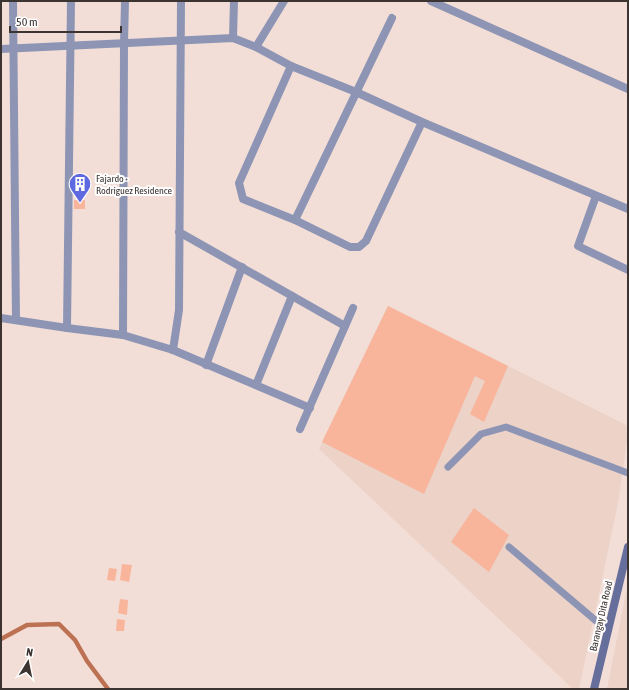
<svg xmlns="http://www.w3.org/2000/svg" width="629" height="690" viewBox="0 0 629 690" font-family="'Asap Condensed',sans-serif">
	<rect width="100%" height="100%" fill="#f2ded7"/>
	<g fill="#ecd2c7">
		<polygon points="388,306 628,426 628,434 618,503 579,689 573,689 319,449"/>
		<polygon points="628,583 628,689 607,689"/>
	</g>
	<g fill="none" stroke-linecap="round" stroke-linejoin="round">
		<polyline stroke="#bd7153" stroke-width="4.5" points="1,639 27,625 59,624 75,640 87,661 108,689"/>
	</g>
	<g fill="#f8b59c">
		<rect x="74" y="200" width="11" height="9"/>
		<polygon points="388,306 508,366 484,422 470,414 485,381 475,376 424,494 322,442"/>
		<polygon points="474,508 509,535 489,572 451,542"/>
		<polygon points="122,564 132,565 129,582 120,580"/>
		<polygon points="109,568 117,569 115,581 107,580"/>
		<polygon points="120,599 128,600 127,615 118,613"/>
		<polygon points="117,619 125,620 124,631 116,631"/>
	</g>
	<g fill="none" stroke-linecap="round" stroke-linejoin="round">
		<g stroke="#8e95b4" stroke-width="7">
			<polyline points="448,467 481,434 506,427 628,473"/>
			<polyline points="509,547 608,631"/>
		</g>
		<g stroke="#8e95b4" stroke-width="8">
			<polyline points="13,1 16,320"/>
			<polyline points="431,1 628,89"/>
			<polyline points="233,38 234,1"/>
			<polyline points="256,47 284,1"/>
			<polyline points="1,49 233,38 256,47 291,66 356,92 422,122 628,209"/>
			<polyline points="291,66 239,183 243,199 295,220 350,247 359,247 366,241 422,122"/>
			<polyline points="596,196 578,246 628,270"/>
			<polyline points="295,220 392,18"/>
			<polyline points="179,232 345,326"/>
			<polyline points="1,318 67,328 123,335 173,350 310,408"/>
			<polyline points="67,328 71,1"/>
			<polyline points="123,335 124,43 125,1"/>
			<polyline points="173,350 179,310 181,1"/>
			<polyline points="206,365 242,267"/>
			<polyline points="256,385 292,296"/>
			<polyline points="300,429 353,308"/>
		</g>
		<polyline stroke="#666e9c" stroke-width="8" points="594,689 628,547"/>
	</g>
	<defs>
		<g id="building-pin" transform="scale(1.15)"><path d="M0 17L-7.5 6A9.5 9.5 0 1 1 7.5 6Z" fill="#5e68e0" stroke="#fff"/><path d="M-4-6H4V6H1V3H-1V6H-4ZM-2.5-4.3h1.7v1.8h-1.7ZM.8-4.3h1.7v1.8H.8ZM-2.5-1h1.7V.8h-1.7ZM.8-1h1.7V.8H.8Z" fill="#fff"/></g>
	</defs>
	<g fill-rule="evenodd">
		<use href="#building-pin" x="80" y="184"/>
	</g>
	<g text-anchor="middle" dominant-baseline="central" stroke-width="4" stroke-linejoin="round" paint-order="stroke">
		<g font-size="10" fill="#3b3431" stroke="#fff" text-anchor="start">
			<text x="96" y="178">Fajardo -<tspan x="96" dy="12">Rodriguez Residence</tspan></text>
		</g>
		<g font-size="10" fill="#3b3431" stroke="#fff">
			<text transform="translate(601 616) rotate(-77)">Barangay Dita Road</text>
		</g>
	</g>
	<rect width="629" height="690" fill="none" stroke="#3b3431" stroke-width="4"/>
	<g transform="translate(28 662) rotate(10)" stroke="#ffffff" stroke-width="3" paint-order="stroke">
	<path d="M0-3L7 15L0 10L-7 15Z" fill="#3b3431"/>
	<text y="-6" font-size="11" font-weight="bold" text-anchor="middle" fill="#3b3431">N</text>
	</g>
	<path d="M10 26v6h111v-6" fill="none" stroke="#3b3431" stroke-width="2"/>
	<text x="16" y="26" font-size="12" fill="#3b3431" stroke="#ffffff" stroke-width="3" paint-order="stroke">50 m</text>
</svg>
